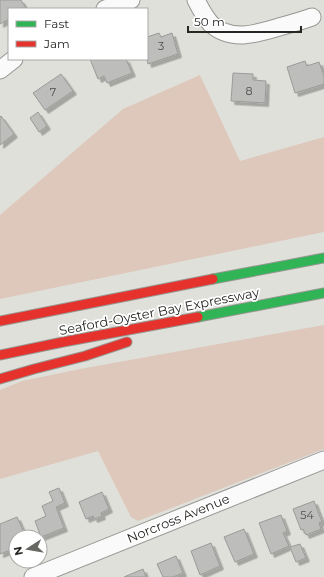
<svg xmlns="http://www.w3.org/2000/svg" width="324" height="577" viewBox="0 0 324 577" font-family="Montserrat,sans-serif">
	<defs>
		<filter id="shadow"><feDropShadow dx="3.5" dy="3.5" stdDeviation="0" flood-color="#0004"/></filter>
	</defs>
	<rect width="100%" height="100%" fill="#e0e0db"/>
	<g fill="#ddc8bb">
		<polygon points="200,75 240,161 324,137 324,232 0,299 0,215 123,109"/>
		<polygon points="324,325 324,449 138,521 131,517 98,451 0,479 0,390 22,381 80,369"/>
	</g>
	<g fill="#bdbebb" stroke="#9a9b98" filter="url(#shadow)">
		<polygon points="0,0 21,0 26,8 9,9 9,19 0,24"/>
		<polygon points="159,33 161,37 172,33 178,54 148,64 147,59 147,37"/>
		<polygon points="90,59 126,59 132,73 107,83 104,76 98,79"/>
		<polygon points="305,61 307,66 319,62 324,76 324,84 295,93 287,67"/>
		<polygon points="233,73 253,74 253,80 266,81 265,103 231,101"/>
		<polygon points="61,74 73,91 45,110 33,93"/>
		<polygon points="38,112 47,126 39,132 30,118"/>
		<polygon points="1,116 14,134 0,145 0,117"/>
		<polygon points="59,488 65,503 56,507 64,528 41,537 35,521 46,516 42,506 53,501 49,492"/>
		<polygon points="102,492 109,509 101,513 102,516 94,519 93,516 86,519 79,502"/>
		<polygon points="314,501 322,522 319,523 321,529 306,535 303,529 301,530 293,509"/>
		<polygon points="281,515 287,531 283,533 289,546 271,554 259,523"/>
		<polygon points="17,517 26,537 16,537 16,548 0,554 0,524"/>
		<polygon points="244,529 254,554 235,562 224,537"/>
		<polygon points="211,543 220,566 200,575 191,551"/>
		<polygon points="300,544 306,558 296,562 290,547"/>
		<polygon points="176,556 183,573 173,577 163,577 157,564"/>
		<polygon points="143,569 146,577 124,577"/>
	</g>
	<g fill="none" stroke-linecap="round" stroke-linejoin="round">
		<g stroke="#979894" stroke-width="19">
			<g id="street">
				<path d="M196 0C200 8 205 17 211 24 231 42 256 34 279 27 290 24 301 21 312 17"/>
				<polyline points="105,9 131,0"/>
				<polyline points="0,70 14,59"/>
				<polyline points="33,577 324,460"/>
			</g>
		</g>
		<g stroke="#979894" stroke-width="11">
			<g id="fast">
				<polyline points="213,279 324,258"/>
				<polyline points="198,317 324,293"/>
			</g>
		</g>
		<g stroke="#979894" stroke-width="11">
			<g id="jam">
				<polyline points="0,321 213,279"/>
				<polyline points="0,355 63,342 198,317"/>
				<polyline points="0,379 34,369 85,356 127,342"/>
			</g>
		</g>
		<use href="#street" stroke="#fafafa" stroke-width="17"/>
		<use href="#fast" stroke="#30b455" stroke-width="9"/>
		<use href="#jam" stroke="#e5322d" stroke-width="9"/>
	</g>
	<g text-anchor="middle" dominant-baseline="central" stroke-width="3.5" stroke-linejoin="round" paint-order="stroke">
		<g font-size="11" fill="#4c4d49">
			<text x="161" y="46">3</text>
			<text x="249" y="91">8</text>
			<text x="53" y="92">7</text>
			<text x="307" y="515">54</text>
		</g>
		<g font-size="13" fill="#262723" stroke="#fff">
			<text transform="translate(159 311) rotate(-11)">Seaford-Oyster Bay Expressway</text>
			<text transform="translate(178 518) rotate(-22)">Norcross Avenue</text>
		</g>
	</g>
	<rect x="8" y="8" width="140" height="52" fill="#ffffff" stroke="#a8a9a7"/>
	<rect x="16" y="21" width="20" height="6" fill="#30b455" stroke="#a8a9a7"/>
	<text x="44" y="28" font-size="12" fill="#262723">Fast</text>
	<rect x="16" y="41" width="20" height="6" fill="#e5322d" stroke="#a8a9a7"/>
	<text x="44" y="48" font-size="12" fill="#262723">Jam</text>
	<g transform="translate(28 549) rotate(258)"><circle r="19" fill="#ffffff" stroke="#a8a9a7"/>
	<path d="M0-3L7 15L0 10L-7 15Z" fill="#676863"/>
	<text y="-6" font-size="11" font-weight="bold" text-anchor="middle" fill="#262723">N</text>
	</g>
	<path d="M188 26v6h113v-6" fill="none" stroke="#262723" stroke-width="2"/>
	<text x="194" y="26" font-size="12" fill="#262723" stroke="#ffffff" stroke-width="3" paint-order="stroke">50 m</text>
</svg>
